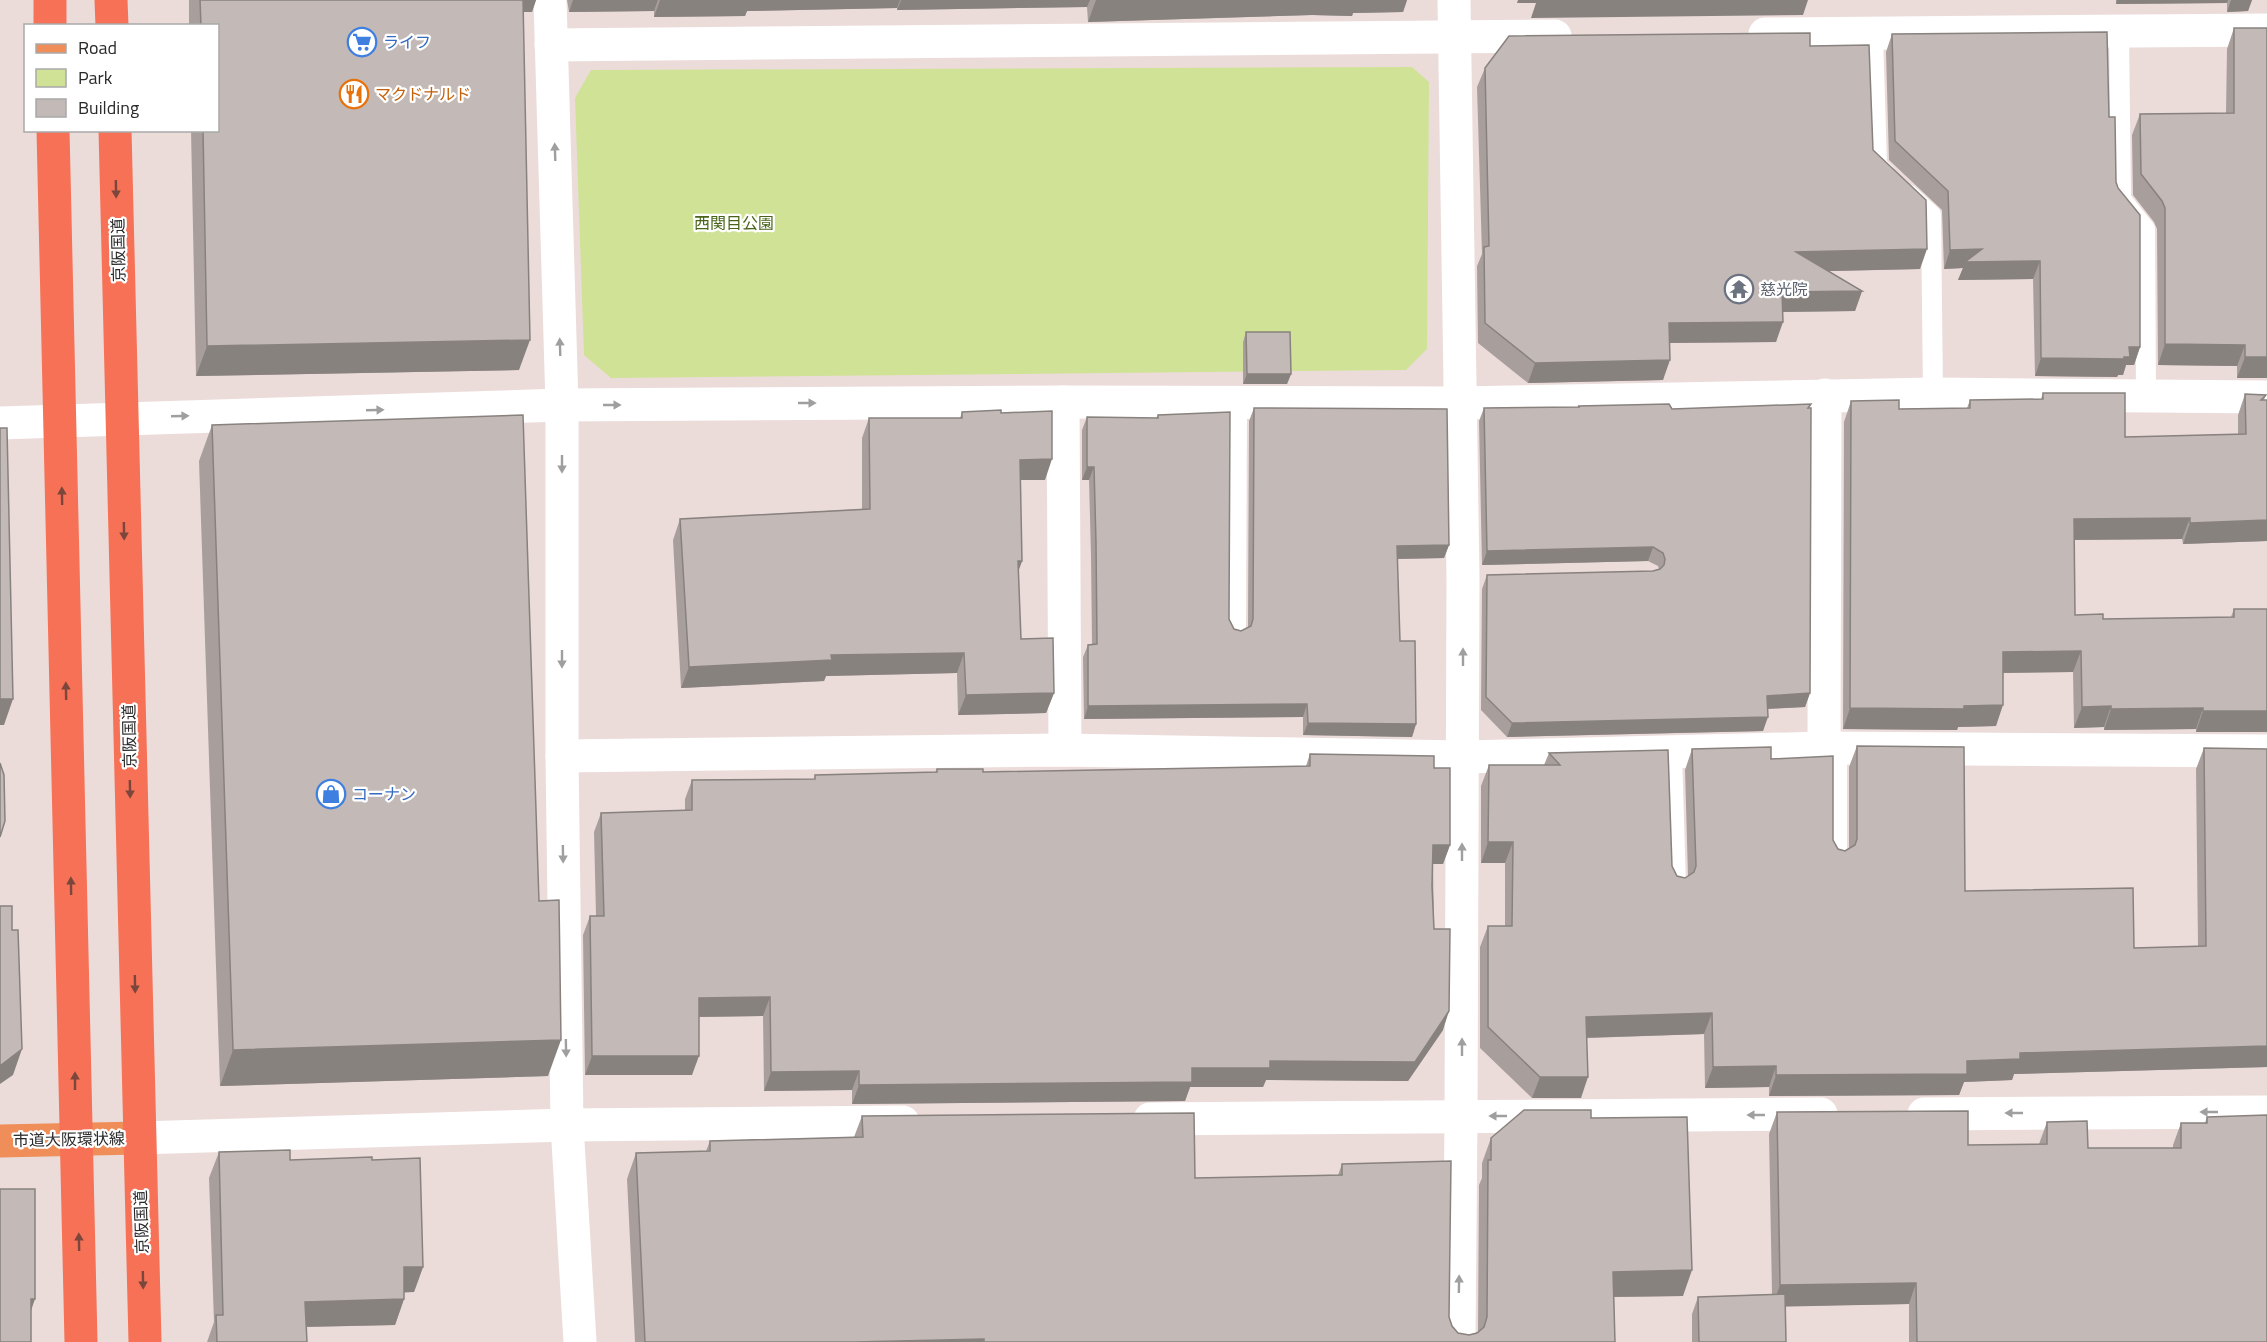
<svg xmlns="http://www.w3.org/2000/svg" width="2267" height="1342" viewBox="0 0 2267 1342" font-family="'Titillium Web','Noto Sans JP',sans-serif">
	<rect width="100%" height="100%" fill="#ebdcda"/>
	<polygon fill="#d0e296" points="1412,67 1429,82 1427,349 1406,370 611,378 584,355 575,98 591,70"/>
	<g fill="none" stroke-linecap="round" stroke-linejoin="round">
		<g stroke="#fff" stroke-width="20">
			<polyline points="2119,31 2121,199 2145,229 2146,396"/>
			<polyline points="1873,34 1877,165 1886,174"/>
			<polyline points="1908,194 1931,215 1933,394"/>
			<polyline points="1236,632 1237,402"/>
			<polyline points="1837,749 1837,860"/>
			<polyline points="1672,752 1676,887"/>
		</g>
		<g stroke="#fff" stroke-width="33">
			<polyline points="550,0 562,405 562,756 567,1125 580,1342"/>
			<polyline points="1454,0 1463,577 1461,1117 1459,1342"/>
			<polyline points="1765,34 2267,30"/>
			<polyline points="551,45 1555,36"/>
			<polyline points="1063,402 1065,750"/>
			<polyline points="0,423 562,405 1063,402 1459,403 1933,394 2267,397"/>
			<polyline points="1824,748 1825,395"/>
			<polyline points="562,756 1065,750 1462,757 1824,748 2267,751"/>
			<polyline points="1924,1114 2267,1112"/>
			<polyline points="1150,1119 1821,1114"/>
			<polyline points="138,1138 567,1125 903,1122"/>
		</g>
		<polyline stroke="#f08e5a" stroke-width="33" points="0,1141 138,1138"/>
		<g stroke="#f67156" stroke-width="33">
			<polyline points="50,0 50,26"/>
			<polyline points="111,0 112,26"/>
			<polyline points="53,130 81,1342"/>
			<polyline points="115,130 145,1342"/>
		</g>
	</g>
	<g fill="#a89f9d">
		<polygon points="189,0 536,0 532,12 523,12 519,370 196,376 191,130 218,130 218,26 189,26"/>
		<polygon points="567,0 1407,0 1403,12 1353,13 1352,16 1312,15 1088,22 1087,7 897,10 897,8 747,11 745,16 654,17 654,11 569,12"/>
		<polygon points="2116,0 2252,0 2248,11 2227,12 2227,3 2116,4"/>
		<polygon points="2234,28 2267,28 2267,378 2237,378 2237,366 2158,365 2157,229 2154,222 2133,195 2132,135 2140,114 2226,113 2227,49"/>
		<polygon points="1892,34 2109,117 2116,182 2140,347 2134,365 2126,365 2123,375 2118,375 2117,377 2035,376 2033,279 1958,280 1963,268 1944,269 1942,210 1889,160 1886,52"/>
		<polygon points="1810,46 1873,150 1920,269 1829,271 1862,291 1855,311 1783,312 1776,342 1670,343 1663,380 1528,383 1478,343 1477,266 1482,254 1477,87 1485,68"/>
		<polygon points="1246,332 1291,374 1287,384 1243,384 1243,342"/>
		<polygon points="2043,393 2125,437 2238,434 2238,415 2245,394 2266,395 2264,400 2267,400 2267,541 2183,544 2182,539 2074,540 2075,615 2103,619 2231,617 2234,609 2267,609 2267,732 2196,732 2196,729 2104,730 2104,727 2074,728 2073,672 2003,673 1996,726 1958,727 1957,730 1843,729 1844,422 1851,401 1899,409 1967,408 1970,400 2041,399"/>
		<polygon points="1578,406 1672,409 1810,408 1810,693 1805,707 1768,709 1763,731 1507,737 1481,710 1482,589 1487,575 1653,571 1659,569 1658,566 1648,561 1482,565 1479,421 1484,408 1578,407"/>
		<polygon points="1254,408 1449,545 1444,558 1397,559 1400,641 1416,724 1412,737 1303,735 1303,717 1084,719 1083,657 1088,645 1092,644 1091,556 1089,480 1082,480 1082,430 1087,417 1156,418 1158,415 1229,619 1234,629 1241,631 1248,627 1249,421"/>
		<polygon points="962,412 1001,413 1045,480 1020,480 1022,561 1018,571 1021,639 1054,693 1046,713 958,715 957,673 826,676 824,681 681,688 673,540 680,519 862,509 862,438 869,418 960,418"/>
		<polygon points="212,425 539,901 548,1076 220,1086 199,461"/>
		<polygon points="1857,746 1965,891 2134,948 2198,946 2196,769 2204,748 2267,1067 2014,1074 2012,1080 1964,1082 1959,1095 1769,1096 1769,1087 1705,1088 1704,1034 1587,1038 1581,1098 1532,1098 1480,1048 1480,947 1488,926 1505,926 1505,863 1481,863 1481,786 1489,765 1544,765 1549,753 1672,866 1677,876 1685,878 1688,876 1685,770 1692,749 1771,759 1833,840 1838,849 1845,851 1849,849 1849,767"/>
		<polygon points="1310,754 1434,768 1450,845 1443,864 1433,864 1434,929 1443,1030 1408,1081 1266,1080 1263,1087 1190,1087 1185,1101 852,1104 852,1090 764,1091 763,1016 699,1017 692,1075 585,1075 583,935 590,916 596,916 594,832 601,813 685,810 685,799 692,780 814,779 815,775 935,772 937,769 983,772 1306,766"/>
		<polygon points="1777,1112 1968,1145 2039,1144 2047,1122 2088,1148 2173,1148 2173,1145 2181,1123 2205,1123 2207,1117 2267,1342 1909,1342 1909,1304 1785,1306 1786,1342 1692,1342 1692,1314 1698,1297 1772,1294 1769,1134"/>
		<polygon points="862,1116 1195,1178 1338,1175 1342,1164 1449,1317 1452,1326 1458,1333 1469,1335 1478,1332 1479,1185 1482,1178 1482,1163 1491,1138 1591,1118 1683,1296 1614,1297 1615,1342 635,1342 627,1179 636,1153 706,1151 710,1141 854,1137"/>
		<polygon points="219,1152 290,1160 372,1160 423,1267 414,1292 404,1292 404,1299 395,1325 306,1327 307,1342 207,1342 214,1322 209,1178"/>
	</g>
	<g fill="#88827f">
		<polygon points="516,0 536,0 532,12 512,12"/>
		<polygon points="573,0 658,0 654,11 569,12"/>
		<polygon points="660,0 900,0 897,8 747,11 745,16 654,17"/>
		<polygon points="901,0 1090,0 1087,7 897,10"/>
		<polygon points="1096,0 1407,0 1403,12 1353,13 1352,16 1312,15 1088,22"/>
		<polygon points="1518,0 1808,0 1803,15 1531,18 1536,3 1517,3"/>
		<polygon points="2117,0 2228,0 2227,3 2116,4"/>
		<polygon points="2231,0 2252,0 2248,11 2227,12"/>
		<polygon points="1927,249 1920,269 1789,272 1796,252"/>
		<polygon points="1982,249 2040,261 2033,279 1958,280 1963,268 1944,269 1950,250"/>
		<polygon points="1862,291 1855,311 1775,312 1782,292"/>
		<polygon points="1783,322 1776,342 1662,343 1669,323"/>
		<polygon points="530,340 519,370 196,376 207,346"/>
		<polygon points="2165,344 2245,345 2237,366 2158,365"/>
		<polygon points="2129,347 2140,347 2134,365 2126,365 2123,375 2118,375 2117,377 2035,376 2041,358"/>
		<polygon points="2245,357 2267,357 2267,378 2237,378"/>
		<polygon points="1670,360 1663,380 1528,383 1535,363"/>
		<polygon points="1247,374 1291,374 1287,384 1243,384"/>
		<polygon points="1052,459 1045,480 1012,480 1020,460"/>
		<polygon points="1087,467 1094,467 1089,480 1082,480"/>
		<polygon points="2190,518 2182,539 2066,540 2074,519"/>
		<polygon points="2267,520 2267,541 2183,544 2190,523"/>
		<polygon points="1449,545 1444,558 1392,559 1397,546"/>
		<polygon points="1653,547 1648,561 1482,565 1487,551"/>
		<polygon points="1018,561 1022,561 1015,581"/>
		<polygon points="2081,651 2073,672 1995,673 2003,652"/>
		<polygon points="964,653 957,673 826,676 824,681 681,688 689,667 831,655"/>
		<polygon points="1054,693 1046,713 958,715 966,695"/>
		<polygon points="1810,693 1805,707 1762,709 1767,696"/>
		<polygon points="0,699 13,699 4,725 0,725"/>
		<polygon points="1307,704 1303,717 1084,719 1088,706"/>
		<polygon points="2003,705 1996,726 1958,727 1957,730 1843,729 1850,708"/>
		<polygon points="2111,706 2104,727 2074,728 2082,707"/>
		<polygon points="2203,708 2196,729 2104,730 2111,709"/>
		<polygon points="2203,711 2267,711 2267,732 2196,732"/>
		<polygon points="1768,717 1763,731 1507,737 1512,723"/>
		<polygon points="1308,723 1416,724 1412,737 1303,735"/>
		<polygon points="1488,842 1513,842 1505,863 1481,863"/>
		<polygon points="1433,845 1450,845 1443,864 1426,864"/>
		<polygon points="770,997 763,1016 692,1017 699,998"/>
		<polygon points="1449,1011 1443,1030 1408,1081 1266,1080 1263,1087 1190,1087 1185,1101 852,1104 859,1085 1270,1061"/>
		<polygon points="1712,1013 1704,1034 1579,1038 1586,1017"/>
		<polygon points="561,1040 548,1076 220,1086 233,1050"/>
		<polygon points="2267,1046 2267,1067 2014,1074 2012,1080 1964,1082 1959,1095 1769,1096 1776,1075 1967,1061 2020,1053"/>
		<polygon points="22,1049 13,1075 0,1084 0,1066"/>
		<polygon points="592,1056 699,1056 692,1075 585,1075"/>
		<polygon points="1776,1066 1769,1087 1705,1088 1713,1067"/>
		<polygon points="859,1071 852,1090 764,1091 771,1072"/>
		<polygon points="1540,1077 1588,1077 1581,1098 1532,1098"/>
		<polygon points="404,1267 423,1267 414,1292 395,1293"/>
		<polygon points="1692,1270 1683,1296 1604,1297 1613,1272"/>
		<polygon points="1916,1283 1909,1304 1772,1307 1780,1285"/>
		<polygon points="31,1299 35,1299 25,1328"/>
		<polygon points="404,1299 395,1325 296,1327 305,1302"/>
		<polygon points="984,1339 983,1342 854,1342"/>
	</g>
	<g fill="#c3b9b6" stroke="#88827f" stroke-width="1.5">
		<polygon points="200,0 523,0 530,340 207,346 203,130 218,130 218,26 201,26"/>
		<polygon points="2234,28 2267,28 2267,357 2245,357 2245,345 2165,344 2165,208 2162,201 2141,174 2140,114 2234,113"/>
		<polygon points="2107,32 2109,117 2115,117 2116,182 2118,188 2140,215 2140,347 2129,347 2130,357 2124,357 2124,359 2041,358 2040,261 1965,262 1982,249 1950,250 1948,191 1895,141 1892,34"/>
		<polygon points="1810,33 1810,46 1869,45 1873,150 1926,200 1927,249 1796,252 1862,291 1782,292 1783,322 1669,323 1670,360 1535,363 1485,323 1484,247 1489,246 1485,68 1509,36"/>
		<polygon points="1246,332 1290,332 1291,374 1247,374"/>
		<polygon points="2043,393 2125,393 2125,437 2246,434 2245,394 2266,395 2261,400 2267,400 2267,520 2190,523 2190,518 2074,519 2075,615 2103,614 2103,619 2234,617 2234,609 2267,609 2267,711 2203,711 2203,708 2111,709 2111,706 2082,707 2081,651 2003,652 2003,705 1964,706 1964,709 1850,708 1851,401 1899,400 1899,409 1970,408 1970,400 2043,399"/>
		<polygon points="1669,404 1672,409 1811,404 1808,408 1811,408 1810,693 1767,696 1768,717 1512,723 1486,697 1487,575 1653,571 1660,569 1664,565 1665,559 1663,553 1653,547 1487,551 1484,408 1580,407 1578,406"/>
		<polygon points="1254,408 1447,409 1449,545 1397,546 1400,641 1415,641 1416,724 1308,723 1307,704 1088,706 1088,645 1097,644 1096,543 1094,467 1087,467 1087,417 1158,418 1158,415 1230,412 1229,619 1234,629 1241,631 1251,626 1253,619"/>
		<polygon points="1001,410 1001,413 1052,411 1052,459 1020,460 1022,561 1018,561 1021,639 1053,638 1054,693 966,695 964,653 831,655 832,660 689,667 680,519 870,509 869,418 962,418 962,412"/>
		<polygon points="523,415 539,901 559,900 561,1040 233,1050 212,425"/>
		<polygon points="0,428 7,428 13,699 0,699"/>
		<polygon points="1857,746 1964,747 1965,891 2133,888 2134,948 2206,946 2204,748 2267,749 2267,1046 2020,1053 2020,1059 1967,1061 1967,1074 1776,1075 1776,1066 1713,1067 1712,1013 1586,1017 1588,1077 1540,1077 1488,1027 1488,926 1512,926 1513,842 1488,842 1489,765 1560,765 1549,753 1668,750 1672,866 1677,876 1685,878 1694,872 1696,866 1692,749 1771,747 1771,759 1833,756 1833,840 1838,849 1845,851 1855,845 1857,839"/>
		<polygon points="1310,754 1434,756 1434,768 1450,768 1450,845 1433,845 1432,886 1434,929 1450,929 1449,1011 1415,1062 1270,1061 1270,1068 1192,1068 1192,1082 859,1085 859,1071 771,1072 770,997 699,998 699,1056 592,1056 590,916 604,916 601,813 692,810 692,780 815,779 815,775 937,772 937,769 983,769 983,772 1310,766"/>
		<polygon points="0,763 4,775 5,821 0,837"/>
		<polygon points="0,906 12,906 12,930 18,930 22,1049 0,1066"/>
		<polygon points="1524,1110 1591,1110 1591,1118 1687,1117 1692,1270 1613,1272 1615,1342 984,1342 984,1339 854,1342 645,1342 636,1153 710,1151 710,1141 863,1137 862,1116 1194,1113 1195,1178 1342,1175 1342,1164 1451,1161 1449,1317 1452,1326 1458,1333 1469,1335 1477,1333 1484,1327 1487,1317 1488,1160 1491,1160 1491,1138"/>
		<polygon points="1968,1111 1968,1145 2047,1144 2047,1122 2087,1121 2088,1148 2181,1148 2181,1123 2207,1123 2207,1117 2267,1115 2267,1342 1917,1342 1916,1283 1780,1285 1777,1112"/>
		<polygon points="290,1150 290,1160 372,1157 372,1160 420,1158 423,1267 404,1267 404,1299 305,1302 307,1342 217,1342 216,1315 223,1315 219,1152"/>
		<polygon points="0,1189 35,1189 35,1299 31,1299 31,1342 0,1342"/>
		<polygon points="1785,1294 1786,1342 1699,1342 1698,1297"/>
	</g>
	<defs><path id="oneway-solid" d="M-6-.8H1V-3.2L6.5 0L1 3.2V.8H-6Z" transform="scale(1.5)"/></defs>
	<g fill="#9f9f9f">
		<use href="#oneway-solid" transform="translate(555 152) rotate(-92)"/>
		<use href="#oneway-solid" transform="translate(560 347) rotate(-92)"/>
		<use href="#oneway-solid" transform="translate(807 403)"/>
		<use href="#oneway-solid" transform="translate(612 405)"/>
		<use href="#oneway-solid" transform="translate(375 410) rotate(-2)"/>
		<use href="#oneway-solid" transform="translate(180 416) rotate(-2)"/>
		<use href="#oneway-solid" transform="translate(562 464) rotate(90)"/>
		<use href="#oneway-solid" transform="translate(1463 657) rotate(-90)"/>
		<use href="#oneway-solid" transform="translate(562 659) rotate(90)"/>
		<use href="#oneway-solid" transform="translate(1462 852) rotate(-90)"/>
		<use href="#oneway-solid" transform="translate(563 854) rotate(89)"/>
		<use href="#oneway-solid" transform="translate(1462 1047) rotate(-90)"/>
		<use href="#oneway-solid" transform="translate(566 1048) rotate(89)"/>
		<use href="#oneway-solid" transform="translate(2209 1112) rotate(180)"/>
		<use href="#oneway-solid" transform="translate(2014 1113) rotate(180)"/>
		<use href="#oneway-solid" transform="translate(1756 1115) rotate(180)"/>
		<use href="#oneway-solid" transform="translate(1498 1116) rotate(180)"/>
		<use href="#oneway-solid" transform="translate(1459 1284) rotate(-89)"/>
	</g>
	<g fill="#7b463b">
		<use href="#oneway-solid" transform="translate(116 189) rotate(89)"/>
		<use href="#oneway-solid" transform="translate(62 496) rotate(-91)"/>
		<use href="#oneway-solid" transform="translate(124 531) rotate(89)"/>
		<use href="#oneway-solid" transform="translate(66 691) rotate(-91)"/>
		<use href="#oneway-solid" transform="translate(130 789) rotate(89)"/>
		<use href="#oneway-solid" transform="translate(71 886) rotate(-91)"/>
		<use href="#oneway-solid" transform="translate(135 984) rotate(89)"/>
		<use href="#oneway-solid" transform="translate(75 1081) rotate(-90)"/>
		<use href="#oneway-solid" transform="translate(79 1242) rotate(-91)"/>
		<use href="#oneway-solid" transform="translate(143 1280) rotate(89)"/>
	</g>
	<defs>
		<g id="supermarket-ring" transform="scale(1.5)"><circle r="9.5" fill="#fff" stroke="#3f7fe0" stroke-width="1.5"/><path d="M-6-5.5h2.5l.6 2H6L4.5 2H-2.5L-4.4-4H-6ZM-1.5 3.2a1.3 1.3 0 1 0 .1 0ZM3 3.2a1.3 1.3 0 1 0 .1 0Z" fill="#3f7fe0"/></g>
		<g id="restaurant-ring" transform="scale(1.5)"><circle r="9.5" fill="#fff" stroke="#e8710a" stroke-width="1.5"/><path d="M-5-6h1v4h1v-4h1v4h1v-4h1v5L-1.5 .5V6h-2V.5L-5-1ZM5-6V6H3V1.5H1.5Q1.5-4 5-6Z" fill="#e8710a"/></g>
		<g id="temple-ring" transform="scale(1.5)"><circle r="9.5" fill="#fff" stroke="#6b7280" stroke-width="1.5"/><path d="M0-6L5-2H3V0L6.5 2.5H4V6H1.5V3h-3V6H-4V2.5H-6.5L-3 0V-2H-5Z" fill="#6b7280"/></g>
		<g id="shop-ring" transform="scale(1.5)"><circle r="9.5" fill="#fff" stroke="#3f7fe0" stroke-width="1.5"/><path d="M-5-2.5h2.3a2.7 3.5 0 0 1 5.4 0H5L5.5 6h-11ZM-1.5-2.5h3a1.5 2.3 0 0 0-3 0Z" fill="#3f7fe0"/></g>
	</defs>
	<g fill-rule="evenodd">
		<use href="#supermarket-ring" x="362" y="42"/>
		<use href="#restaurant-ring" x="354" y="94"/>
		<use href="#temple-ring" x="1739" y="289"/>
		<use href="#shop-ring" x="331" y="794"/>
	</g>
	<g text-anchor="middle" dominant-baseline="central" stroke-width="4.5" stroke-linejoin="round" paint-order="stroke">
		<g font-size="16" fill="#366cbe" stroke="#fff" text-anchor="start">
			<text x="383" y="42">ライフ</text>
			<text x="352" y="794">コーナン</text>
		</g>
		<g font-size="16" fill="#c56008" stroke="#fff" text-anchor="start">
			<text x="375" y="94">マクドナルド</text>
		</g>
		<g font-size="16" fill="#49641a" stroke="#fff">
			<text x="734" y="223">西関目公園</text>
		</g>
		<g font-size="16" fill="#292929" stroke="#fff">
			<text transform="translate(118 250) rotate(-91)">京阪国道</text>
			<text transform="translate(129 736) rotate(-91)">京阪国道</text>
			<text transform="translate(69 1139) rotate(-1)">市道大阪環状線</text>
			<text transform="translate(141 1222) rotate(-92)">京阪国道</text>
		</g>
		<g font-size="16" fill="#5b616d" stroke="#fff" text-anchor="start">
			<text x="1760" y="289">慈光院</text>
		</g>
	</g>
	<rect x="24" y="24" width="195" height="108" fill="#ffffff" stroke="#a9a9a9" stroke-width="1.5"/>
	<rect x="36" y="44" width="30" height="9" fill="#f08e5a" stroke="#a9a9a9" stroke-width="1.5"/>
	<text x="78" y="54" font-size="18" fill="#292929">Road</text>
	<rect x="36" y="69" width="30" height="18" fill="#d0e296" stroke="#a9a9a9" stroke-width="1.5"/>
	<text x="78" y="84" font-size="18" fill="#292929">Park</text>
	<rect x="36" y="99" width="30" height="18" fill="#c3b9b6" stroke="#a9a9a9" stroke-width="1.5"/>
	<text x="78" y="114" font-size="18" fill="#292929">Building</text>
</svg>
